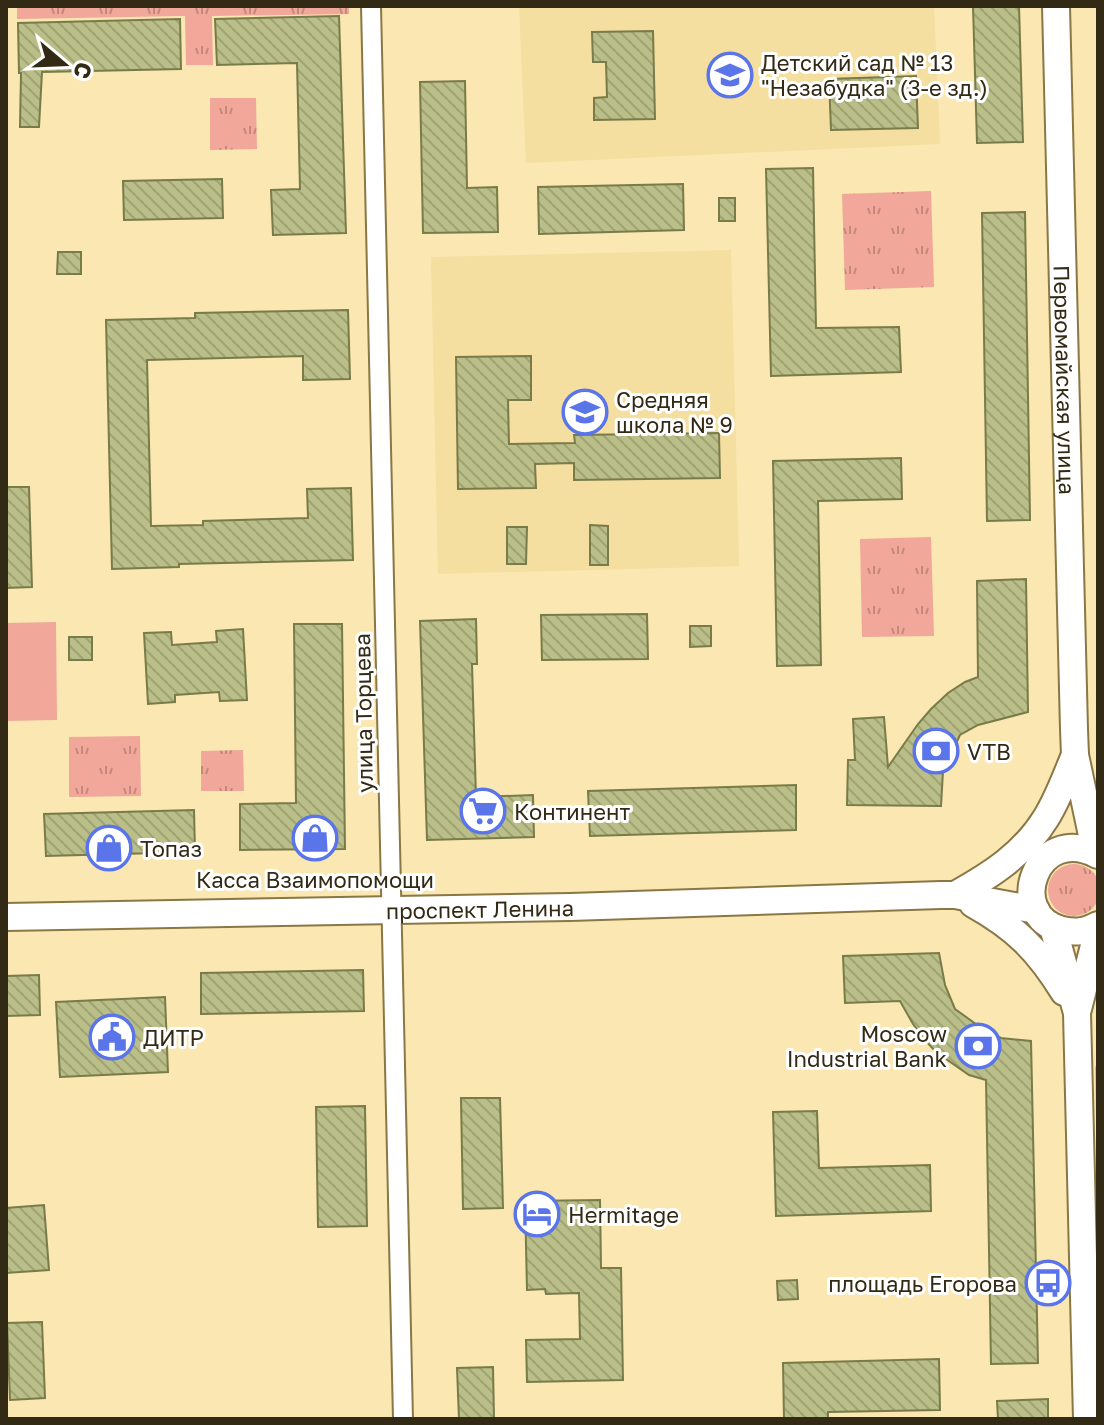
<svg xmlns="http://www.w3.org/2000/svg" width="1104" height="1425" viewBox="0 0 1104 1425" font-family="'Golos Text',sans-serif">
	<defs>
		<pattern id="grass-tufts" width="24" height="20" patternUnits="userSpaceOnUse" patternTransform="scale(2)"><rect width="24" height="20" fill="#f1a799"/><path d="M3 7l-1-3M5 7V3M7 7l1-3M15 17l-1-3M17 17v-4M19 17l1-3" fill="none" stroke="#c4887c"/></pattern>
		<pattern id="forest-firs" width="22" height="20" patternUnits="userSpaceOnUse" patternTransform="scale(2)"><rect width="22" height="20" fill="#f1a799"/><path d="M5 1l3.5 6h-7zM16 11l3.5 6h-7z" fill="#c4887c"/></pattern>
		<pattern id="building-back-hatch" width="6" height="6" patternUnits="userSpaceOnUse" patternTransform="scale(2)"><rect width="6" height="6" fill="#babe88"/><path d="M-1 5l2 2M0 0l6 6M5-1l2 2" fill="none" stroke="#a0a374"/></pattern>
	</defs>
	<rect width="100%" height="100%" fill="#fae7b1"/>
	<g fill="#f4dea0">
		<polygon points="519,6 934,6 940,144 526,163"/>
		<polygon points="731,250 739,566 438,574 431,257"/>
	</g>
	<g fill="url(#grass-tufts)">
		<polygon points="17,6 349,6 349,14 212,16 213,65 186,65 185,16 17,19"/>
		<polygon points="210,98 256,98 257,149 210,150"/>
		<polygon points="931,191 934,287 845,290 842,194"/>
		<polygon points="931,537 934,636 862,637 860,539"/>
		<polygon points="140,736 141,796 69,797 69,737"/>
		<polygon points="243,750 244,791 201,791 201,751"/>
		<circle cx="1074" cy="890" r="26"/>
	</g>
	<polygon fill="url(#forest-firs)" points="1098,1064 1098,1214 1095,1067"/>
	<polygon fill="#f1a799" points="56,622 57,720 6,721 6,623"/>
	<g fill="url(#building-back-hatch)" stroke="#797b48" stroke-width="2">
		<polygon points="973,6 1019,6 1023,142 977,143"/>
		<polygon points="339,16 346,233 273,235 271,190 300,189 297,63 217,65 215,19"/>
		<polygon points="180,19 181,69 42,72 39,127 20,127 21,73 19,73 18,23"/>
		<polygon points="653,31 655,119 594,120 594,98 607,97 606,62 593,62 592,32"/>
		<polygon points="916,76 918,128 831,130 829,79"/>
		<polygon points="465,81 467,188 497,187 498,232 423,233 420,82"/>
		<polygon points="813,168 816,328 899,327 901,372 771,376 766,169"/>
		<polygon points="222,179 223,218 124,220 123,181"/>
		<polygon points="683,184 684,230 539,234 538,187"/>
		<rect x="719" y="198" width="16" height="23"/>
		<polygon points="1025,212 1030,520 987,521 982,213"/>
		<polygon points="58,252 81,252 81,274 57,274"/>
		<polygon points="348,310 350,379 303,380 303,356 147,360 151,526 203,525 203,521 308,518 307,489 351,488 353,560 179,564 179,567 112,569 106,320 195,318 195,313"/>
		<polygon points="531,356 531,400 508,400 509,444 575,443 574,435 719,433 720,478 574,480 574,463 535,464 536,488 458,489 456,357"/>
		<polygon points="901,458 902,499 818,501 821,665 777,666 773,461"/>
		<polygon points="6,487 29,487 32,587 6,588"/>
		<polygon points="590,525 608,526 608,565 590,565"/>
		<polygon points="507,527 527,527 526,564 507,564"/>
		<polygon points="1026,579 1028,712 978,725 960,735 943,771 941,806 847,805 848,760 855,760 853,719 884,717 888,767 918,724 931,709 948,693 965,682 978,677 977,581"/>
		<polygon points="647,614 648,659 542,660 541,615"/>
		<polygon points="476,619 477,664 472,664 476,797 533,795 534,837 427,840 420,621"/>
		<polygon points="294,624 342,624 345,849 240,850 240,804 296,803"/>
		<polygon points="690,626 711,626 711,646 690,647"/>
		<polygon points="243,629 247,700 220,701 219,692 175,695 175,702 148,704 144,633 171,632 172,645 217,642 216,631"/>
		<rect x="69" y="637" width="23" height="23"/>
		<polygon points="796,785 796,830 590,836 588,791"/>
		<polygon points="194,810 195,852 46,856 44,814"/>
		<polygon points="939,953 945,985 955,1009 980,1027 1001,1038 1031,1041 1038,1363 991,1364 986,1080 969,1075 936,1052 924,1039 913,1024 900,1001 845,1003 843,956"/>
		<polygon points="363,970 364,1011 201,1014 201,973"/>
		<polygon points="39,975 40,1015 6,1016 6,976"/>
		<polygon points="165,997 168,1072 60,1077 56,1002"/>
		<polygon points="461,1098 500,1098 503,1208 463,1209"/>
		<polygon points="365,1106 367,1226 318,1227 316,1107"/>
		<polygon points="817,1111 819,1168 930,1165 931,1211 776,1216 773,1112"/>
		<polygon points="600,1200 601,1268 621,1268 623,1380 527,1382 526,1340 580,1339 579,1293 546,1294 545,1289 527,1290 525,1201"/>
		<polygon points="44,1205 49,1270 6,1273 6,1208"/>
		<polygon points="797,1280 798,1299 778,1300 777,1281"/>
		<polygon points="42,1322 45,1398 10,1400 7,1323"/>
		<polygon points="939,1359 940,1410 828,1412 828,1419 784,1419 783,1363"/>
		<polygon points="493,1367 494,1419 459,1419 457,1368"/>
		<polygon points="1048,1399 1048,1419 998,1419 997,1401"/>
	</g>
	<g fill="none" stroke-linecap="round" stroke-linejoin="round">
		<g stroke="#897745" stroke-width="22">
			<polyline id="street" points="371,6 403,1419"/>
		</g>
		<g stroke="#897745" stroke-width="30">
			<g id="secondary">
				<path id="s1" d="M1056 6 1074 729 1075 755 1096 854"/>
				<path d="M1098 855C1036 822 1004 915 1062 930 1076 933 1085 932 1098 925"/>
				<path d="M955 895C991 875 1024 854 1046 818 1058 799 1066 776 1075 755"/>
				<path d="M973 904C1016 928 1038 950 1064 992"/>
				<path id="s2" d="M6 917 570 907 941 895H955L1036 910"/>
				<polyline points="1053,927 1077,1013 1087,1419"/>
				<polyline points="1078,1009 1098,930"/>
			</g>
		</g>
		<use href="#street" stroke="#fff" stroke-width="18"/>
		<use href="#secondary" stroke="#fff" stroke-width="26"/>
	</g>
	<defs>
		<g id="school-ring" transform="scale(2.3)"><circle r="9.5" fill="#fff" stroke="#5a74ea" stroke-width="1.5"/><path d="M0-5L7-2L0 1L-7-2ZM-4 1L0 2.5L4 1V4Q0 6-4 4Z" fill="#5a74ea"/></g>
		<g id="bank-ring" transform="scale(2.3)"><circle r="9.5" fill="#fff" stroke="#5a74ea" stroke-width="1.5"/><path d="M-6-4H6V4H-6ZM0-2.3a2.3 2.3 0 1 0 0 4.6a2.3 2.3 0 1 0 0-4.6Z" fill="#5a74ea"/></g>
		<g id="supermarket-ring" transform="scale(2.3)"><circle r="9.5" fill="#fff" stroke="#5a74ea" stroke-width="1.5"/><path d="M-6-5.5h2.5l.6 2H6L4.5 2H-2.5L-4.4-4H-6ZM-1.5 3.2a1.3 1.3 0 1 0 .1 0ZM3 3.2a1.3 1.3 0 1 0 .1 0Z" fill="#5a74ea"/></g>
		<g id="shop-ring" transform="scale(2.3)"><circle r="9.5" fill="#fff" stroke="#5a74ea" stroke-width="1.5"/><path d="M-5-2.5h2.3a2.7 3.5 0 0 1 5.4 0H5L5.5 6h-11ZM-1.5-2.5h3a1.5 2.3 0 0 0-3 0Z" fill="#5a74ea"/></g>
		<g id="civic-ring" transform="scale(2.3)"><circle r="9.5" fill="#fff" stroke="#5a74ea" stroke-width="1.5"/><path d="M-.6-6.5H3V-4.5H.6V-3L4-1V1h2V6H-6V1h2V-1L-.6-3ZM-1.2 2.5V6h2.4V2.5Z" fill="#5a74ea"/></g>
		<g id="hotel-ring" transform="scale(2.3)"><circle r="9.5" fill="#fff" stroke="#5a74ea" stroke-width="1.5"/><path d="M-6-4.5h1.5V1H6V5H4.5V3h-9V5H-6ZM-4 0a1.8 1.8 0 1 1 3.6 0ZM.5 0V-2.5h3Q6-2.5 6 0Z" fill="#5a74ea"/></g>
		<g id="bus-ring" transform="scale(2.3)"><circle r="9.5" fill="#fff" stroke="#5a74ea" stroke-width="1.5"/><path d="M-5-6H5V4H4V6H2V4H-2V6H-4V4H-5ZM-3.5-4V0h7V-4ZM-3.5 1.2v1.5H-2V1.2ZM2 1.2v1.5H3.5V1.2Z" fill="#5a74ea"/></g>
	</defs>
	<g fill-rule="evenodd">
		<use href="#school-ring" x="730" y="75"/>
		<use href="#school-ring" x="585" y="412"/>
		<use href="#bank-ring" x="936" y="751"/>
		<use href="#supermarket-ring" x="483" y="811"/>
		<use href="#shop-ring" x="315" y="838"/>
		<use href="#shop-ring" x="109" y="848"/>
		<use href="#civic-ring" x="112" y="1037"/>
		<use href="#bank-ring" x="978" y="1046"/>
		<use href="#hotel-ring" x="537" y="1214"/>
		<use href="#bus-ring" x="1048" y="1283"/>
	</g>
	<g text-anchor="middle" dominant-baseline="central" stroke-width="6" stroke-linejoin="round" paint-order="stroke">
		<g font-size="22" fill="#322a15" stroke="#fff" text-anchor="start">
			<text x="761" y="62">Детский сад № 13<tspan x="761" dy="25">"Незабудка" (3-е зд.)</tspan></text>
			<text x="616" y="399">Средняя<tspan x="616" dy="25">школа № 9</tspan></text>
			<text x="967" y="751">VTB</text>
			<text x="514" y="811">Континент</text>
			<text x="140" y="848">Топаз</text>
			<text x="315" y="879" text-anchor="middle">Касса Взаимопомощи</text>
			<text x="947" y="1033" text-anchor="end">Moscow<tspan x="947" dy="25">Industrial Bank</tspan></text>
			<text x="143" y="1037">ДИТР</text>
			<text x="568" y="1214">Hermitage</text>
			<text x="1017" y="1283" text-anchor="end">площадь Егорова</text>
		</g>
		<g font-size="22" fill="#322a15" stroke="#fff">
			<text stroke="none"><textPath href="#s1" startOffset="374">Первомайская улица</textPath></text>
			<text transform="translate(363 713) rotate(-91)">улица Торцева</text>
			<text stroke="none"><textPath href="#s2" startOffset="474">проспект Ленина</textPath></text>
		</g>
	</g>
	<rect width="1104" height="1425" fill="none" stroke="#322a15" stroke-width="16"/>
	<g transform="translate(64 64) rotate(109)" stroke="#ffffff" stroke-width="6" paint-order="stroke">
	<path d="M0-6L14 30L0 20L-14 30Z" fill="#322a15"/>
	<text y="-12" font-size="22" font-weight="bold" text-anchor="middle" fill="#322a15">С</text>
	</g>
</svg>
